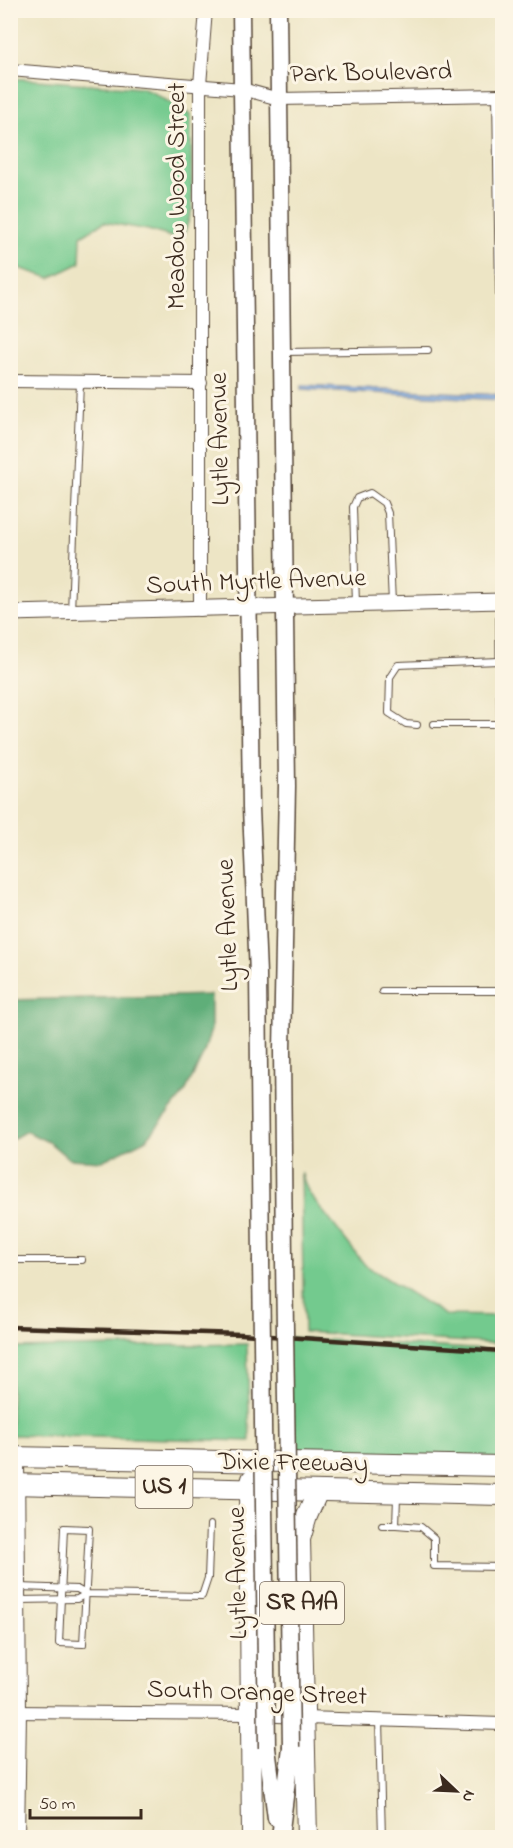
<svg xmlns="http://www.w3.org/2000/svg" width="513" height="1848" viewBox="0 0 513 1848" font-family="'Indie Flower',sans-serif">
	<rect width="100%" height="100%" fill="#fcf5e5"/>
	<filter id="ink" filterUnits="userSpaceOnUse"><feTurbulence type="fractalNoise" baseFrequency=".0167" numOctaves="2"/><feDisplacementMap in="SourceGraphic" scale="12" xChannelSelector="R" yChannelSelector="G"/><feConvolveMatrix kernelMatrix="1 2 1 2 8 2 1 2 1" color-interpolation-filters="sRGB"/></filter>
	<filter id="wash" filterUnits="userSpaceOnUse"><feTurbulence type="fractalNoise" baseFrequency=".008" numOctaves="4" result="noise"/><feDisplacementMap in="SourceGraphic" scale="24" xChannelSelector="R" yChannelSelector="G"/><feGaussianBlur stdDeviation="1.35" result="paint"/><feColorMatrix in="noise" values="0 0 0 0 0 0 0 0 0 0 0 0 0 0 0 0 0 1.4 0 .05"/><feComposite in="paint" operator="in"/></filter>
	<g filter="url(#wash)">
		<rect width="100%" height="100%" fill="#ede5c5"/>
		<g fill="#73ca8e" stroke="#577a56" stroke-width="1.5">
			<polygon points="10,78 140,88 152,92 191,115 192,210 182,240 148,230 104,222 81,236 80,263 50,278 19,268 11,263"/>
			<polygon points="301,1172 308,1192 365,1265 445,1315 502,1316 502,1344 304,1332"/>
			<polygon points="285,1337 502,1351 502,1466 291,1462"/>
			<polygon points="247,1344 250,1441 11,1435 11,1348"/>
		</g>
		<polygon fill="#5eae79" stroke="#4c6c4c" stroke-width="1.5" points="211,995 211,1030 203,1055 185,1092 147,1139 102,1161 69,1159 50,1143 26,1131 11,1140 11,1000"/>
		<polygon fill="#79a8e3" stroke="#5a6980" stroke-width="1.5" points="302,385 502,395 502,400 302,389"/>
	</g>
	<g filter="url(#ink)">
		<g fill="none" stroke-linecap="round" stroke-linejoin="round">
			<g stroke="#564637" stroke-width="8">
				<g id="service">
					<polyline points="283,352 428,350"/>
					<polyline points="499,601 500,724 502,743"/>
					<polyline points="356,604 353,507 357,498 370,493 384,503 388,513 392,603"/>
					<polyline points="71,612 80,382"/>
					<polyline points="434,724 500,724"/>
					<polyline points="417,725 406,724 389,713 390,677 398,665 499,661"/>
					<polyline points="382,991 502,991"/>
					<polyline points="10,1260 82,1260"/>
					<polyline points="397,1497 396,1525 421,1527 434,1538 434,1566 502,1567"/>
					<polyline points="382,1525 396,1525"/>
					<polygon points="64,1528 89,1529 83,1644 59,1643"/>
					<polyline points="19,1587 77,1589 86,1594 202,1596 208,1578 210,1525"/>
					<polyline points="19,1600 77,1599 86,1594"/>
					<polyline points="379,1720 382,1838"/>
				</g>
			</g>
			<g stroke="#564637" stroke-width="14">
				<g id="minor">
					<polyline points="10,70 242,89 279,99 502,95"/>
					<polyline points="499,95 502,296"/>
					<polyline points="10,381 201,383"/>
					<polyline points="200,610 200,85 206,10"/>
					<polyline points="18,1457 20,1712 18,1838"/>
					<polyline points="10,1712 252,1714 305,1718 502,1724"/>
				</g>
			</g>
			<g stroke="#564637" stroke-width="17">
				<polyline id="tertiary" points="10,613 502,601"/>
			</g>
			<g stroke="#564637" stroke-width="19">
				<g id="secondary">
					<polyline points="241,10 251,808 258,974 261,1260"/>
					<polyline points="278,10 287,786 282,1051 284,1260"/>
					<polyline points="267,1748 276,1818"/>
					<polyline points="280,1838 291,1747"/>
				</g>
			</g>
			<g stroke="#564637" stroke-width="22">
				<g id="primary">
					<polyline points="10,1457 502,1466"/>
					<polyline points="10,1484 502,1495"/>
					<polyline points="252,1838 249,1489 252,1479"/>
					<polyline points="307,1838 300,1539 307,1516 318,1491"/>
				</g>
			</g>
			<use href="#service" stroke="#fff" stroke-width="6"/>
			<use href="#minor" stroke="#fff" stroke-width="12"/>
			<use href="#tertiary" stroke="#fff" stroke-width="15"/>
			<use href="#secondary" stroke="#fff" stroke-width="16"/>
			<use href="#primary" stroke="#fff" stroke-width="20"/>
			<polyline stroke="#3b2a1e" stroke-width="4.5" points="10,1327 241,1334 502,1351"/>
			<g stroke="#564637" stroke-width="19" stroke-linecap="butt">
				<g id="secondary-bridge">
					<polyline points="261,1260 267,1748"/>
					<polyline points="284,1260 291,1747"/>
				</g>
			</g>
			<use href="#secondary-bridge" stroke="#fff" stroke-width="16"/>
		</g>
	</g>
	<g text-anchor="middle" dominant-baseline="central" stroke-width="6" stroke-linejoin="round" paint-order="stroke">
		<g fill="#fcf5e5" stroke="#75675a" stroke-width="1.5">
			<rect x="135.5" y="1466" width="57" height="42" rx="4.5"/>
			<rect x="260" y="1582" width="84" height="42" rx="4.5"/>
		</g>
		<g font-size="24" font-weight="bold" fill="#3b2a1e">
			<text x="164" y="1487">US 1</text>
			<text x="302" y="1603">SR A1A</text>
		</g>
		<g font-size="26" fill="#3b2a1e" stroke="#fcf5e5">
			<text transform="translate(371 74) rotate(-1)">Park Boulevard</text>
			<text transform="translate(178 196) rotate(-90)">Meadow Wood Street</text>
			<text transform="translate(221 439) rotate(-91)">Lytle Avenue</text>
			<text transform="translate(256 583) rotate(-2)">South Myrtle Avenue</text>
			<text transform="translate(229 925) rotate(-92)">Lytle Avenue</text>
			<text transform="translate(293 1464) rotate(1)">Dixie Freeway</text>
			<text transform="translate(239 1573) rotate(-91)">Lytle Avenue</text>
			<text transform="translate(257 1694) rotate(2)">South Orange Street</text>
		</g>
	</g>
	<rect width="513" height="1848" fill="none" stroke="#fcf5e5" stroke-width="36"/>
	<g transform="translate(456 1791) rotate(113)" stroke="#fcf5e5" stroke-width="4.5" paint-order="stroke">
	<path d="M0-4.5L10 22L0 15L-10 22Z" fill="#3b2a1e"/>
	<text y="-9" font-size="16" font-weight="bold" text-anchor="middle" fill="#3b2a1e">N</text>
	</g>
	<path d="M30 1809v9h111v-9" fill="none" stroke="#3b2a1e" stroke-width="3"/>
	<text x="39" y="1809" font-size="18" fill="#3b2a1e" stroke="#fcf5e5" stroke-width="4.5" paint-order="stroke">50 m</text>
</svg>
